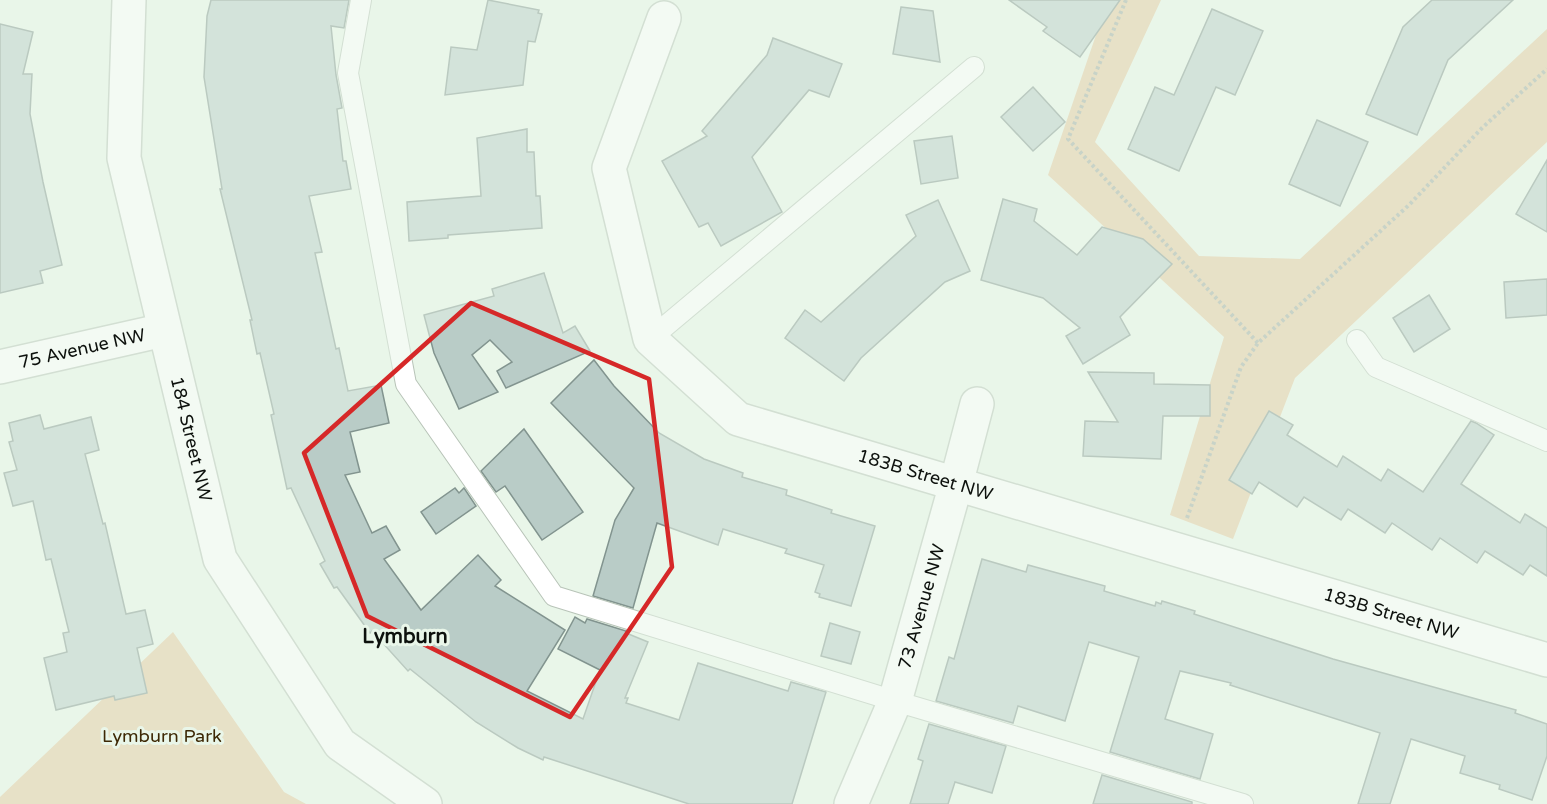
<svg xmlns="http://www.w3.org/2000/svg" width="1547" height="804" viewBox="0 0 1547 804" font-family="'Varela Round',sans-serif">
  <rect width="100%" height="100%" fill="#e9f6e9"/>
  <g fill="#e5c79e">
    <polygon points="1108,0 1161,0 1095,142 1199,256 1300,259 1547,29 1547,142 1295,378 1233,539 1170,515 1224,337 1048,175"/>
    <polygon points="173,632 284,792 306,804 0,804 0,797"/>
  </g>
  <g fill="#b9ccc7" stroke="#82948f" stroke-width="1.5">
    <polygon points="211,0 349,0 344,28 331,26 336,75 342,108 337,109 343,161 346,161 351,189 309,196 322,252 315,253 336,349 339,348 348,391 381,385 389,423 350,432 360,472 345,475 372,533 386,526 400,550 384,559 421,610 478,555 501,580 495,586 565,630 527,691 583,719 600,670 558,649 575,617 585,623 587,619 626,631 626,633 648,642 625,698 628,698 626,703 679,720 698,663 788,691 791,682 826,692 792,804 689,804 544,757 543,760 518,748 476,722 410,669 408,671 372,631 370,633 337,587 334,588 320,564 325,561 291,488 287,489 271,415 274,414 260,353 257,354 250,320 252,320 220,189 222,189 204,77 207,16"/>
    <polygon points="488,0 539,10 538,13 542,14 535,42 528,41 523,85 445,95 451,47 477,50"/>
    <polygon points="1009,0 1120,0 1080,57 1043,31 1047,27"/>
    <polygon points="1432,0 1513,0 1448,60 1417,135 1366,114 1403,27"/>
    <polygon points="901,7 933,11 940,62 893,54"/>
    <polygon points="1212,9 1263,31 1235,95 1216,87 1179,171 1128,149 1155,87 1174,95"/>
    <polygon points="0,24 33,32 23,74 32,74 30,114 43,182 62,265 40,271 43,283 0,293"/>
    <polygon points="773,38 842,64 829,97 809,90 752,157 782,212 721,246 708,223 699,227 662,161 707,136 702,131 767,55"/>
    <polygon points="1033,87 1065,122 1033,151 1001,117"/>
    <polygon points="1317,120 1368,142 1340,206 1289,184"/>
    <polygon points="527,129 527,152 534,152 536,196 540,196 542,228 448,235 448,238 409,241 407,202 481,196 477,138"/>
    <polygon points="952,136 958,178 921,184 914,141"/>
    <polygon points="1547,160 1547,232 1516,214"/>
    <polygon points="1003,199 1037,209 1034,221 1077,255 1102,227 1143,239 1172,264 1120,317 1130,335 1083,364 1066,336 1080,328 1043,298 981,280"/>
    <polygon points="938,200 970,271 945,282 861,358 844,381 785,338 805,310 821,322 916,236 906,215"/>
    <polygon points="544,273 563,333 575,326 590,351 506,388 497,371 512,362 490,340 472,355 498,392 459,409 434,353 424,315 494,296 492,289"/>
    <polygon points="1547,279 1547,315 1506,318 1504,282"/>
    <polygon points="1429,295 1450,329 1414,352 1393,318"/>
    <polygon points="594,360 614,386 659,433 704,459 743,473 742,477 787,490 786,495 832,510 831,513 875,526 851,606 819,597 820,594 815,592 824,565 785,553 787,549 723,529 718,545 657,523 633,608 593,596 615,520 634,488 551,403"/>
    <polygon points="1088,372 1154,373 1154,384 1210,385 1210,416 1163,416 1161,459 1083,456 1085,421 1118,422"/>
    <polygon points="1269,411 1293,425 1287,435 1337,467 1343,456 1381,481 1388,469 1423,492 1471,421 1476,423 1494,435 1461,484 1520,523 1525,514 1547,528 1547,576 1530,565 1523,575 1485,551 1477,563 1440,538 1432,550 1392,523 1385,533 1348,509 1341,520 1304,497 1297,507 1259,482 1252,494 1229,480"/>
    <polygon points="40,415 44,429 91,417 99,450 85,454 103,524 105,523 126,614 145,610 153,644 137,648 147,693 115,700 114,696 56,710 44,658 67,652 63,633 69,632 51,559 46,560 33,501 13,506 4,473 17,470 9,442 13,441 9,423"/>
    <polygon points="524,429 583,512 542,540 505,486 496,492 481,471"/>
    <polygon points="455,488 459,493 464,488 476,506 436,534 421,512"/>
    <polygon points="982,559 1026,572 1028,565 1105,586 1104,591 1155,606 1156,602 1161,604 1162,601 1195,611 1194,614 1333,659 1516,710 1515,713 1547,724 1547,756 1532,800 1499,789 1500,785 1460,773 1465,756 1411,739 1390,804 1358,804 1380,733 1230,685 1231,683 1180,671 1165,719 1213,734 1200,779 1110,752 1139,657 1089,642 1065,721 1018,706 1013,723 936,701 949,657 954,659"/>
    <polygon points="830,623 860,632 851,664 821,656"/>
    <polygon points="929,724 1006,746 992,793 955,782 948,804 910,804 923,761 918,759"/>
    <polygon points="1102,775 1192,802 1192,804 1093,804"/>
  </g>
  <g fill="none" stroke-linecap="round" stroke-linejoin="round">
    <g stroke="#b8c4b8" stroke-width="22">
      <g id="lane">
        <polyline points="361,0 348,73 406,384 554,596 895,701 1243,804"/>
        <polyline points="650,339 974,67"/>
        <polyline points="1357,340 1376,367 1547,441"/>
      </g>
    </g>
    <g stroke="#b8c4b8" stroke-width="36">
      <g id="street">
        <path id="s1" d="M664,18L609,168L650,339L738,419L1547,660"/>
        <path id="s2" d="M0,367L164,330"/>
        <path id="s3" d="M851,804L895,701L956,484L977,404"/>
      </g>
    </g>
    <g stroke="#b8c4b8" stroke-width="36">
      <g id="secondary">
        <path id="s4" d="M129,0L124,158L220,559L340,744L425,804"/>
      </g>
    </g>
    <g stroke="#9fa99f" stroke-width="4" stroke-dasharray="3 3" stroke-linecap="butt">
      <polyline points="1126,0 1068,139 1258,343"/>
      <polyline points="1187,518 1241,367 1258,343 1410,204 1482,128 1547,69"/>
    </g>
    <use href="#lane" stroke="#fff" stroke-width="20"/>
    <use href="#street" stroke="#fff" stroke-width="33"/>
    <use href="#secondary" stroke="#fff" stroke-width="33"/>
  </g>
  <path d="M0 0H1547V804H0ZM471,303L649,379L672,567L570,717L367,616L304,453Z" fill="#e9f6e9" fill-opacity=".55" fill-rule="evenodd"/>
  <path fill="none" stroke="#d62828" stroke-width="4.5" stroke-linejoin="round" d="M471,303L649,379L672,567L570,717L367,616L304,453Z"/>
  <g text-anchor="middle" dominant-baseline="central" stroke-width="6" stroke-linejoin="round" paint-order="stroke">
    <g font-size="18" fill="#0d110d" stroke="#e9f6e9">
      <text stroke="none"><textPath href="#s2" startOffset="84">75 Avenue NW</textPath></text>
      <text stroke="none"><textPath href="#s4" startOffset="447">184 Street NW</textPath></text>
      <text stroke="none"><textPath href="#s1" startOffset="650">183B Street NW</textPath></text>
      <text stroke="none"><textPath href="#s3" startOffset="210">73 Avenue NW</textPath></text>
      <text stroke="none"><textPath href="#s1" startOffset="1136">183B Street NW</textPath></text>
    </g>
    <g font-size="18" fill="#3d2805" stroke="#e9f6e9">
      <text x="162" y="736">Lymburn Park</text>
    </g>
    <g font-size="20" font-weight="bold" fill="#0d110d" stroke="#e9f6e9">
      <text x="405" y="637">Lymburn</text>
    </g>
  </g>
</svg>
